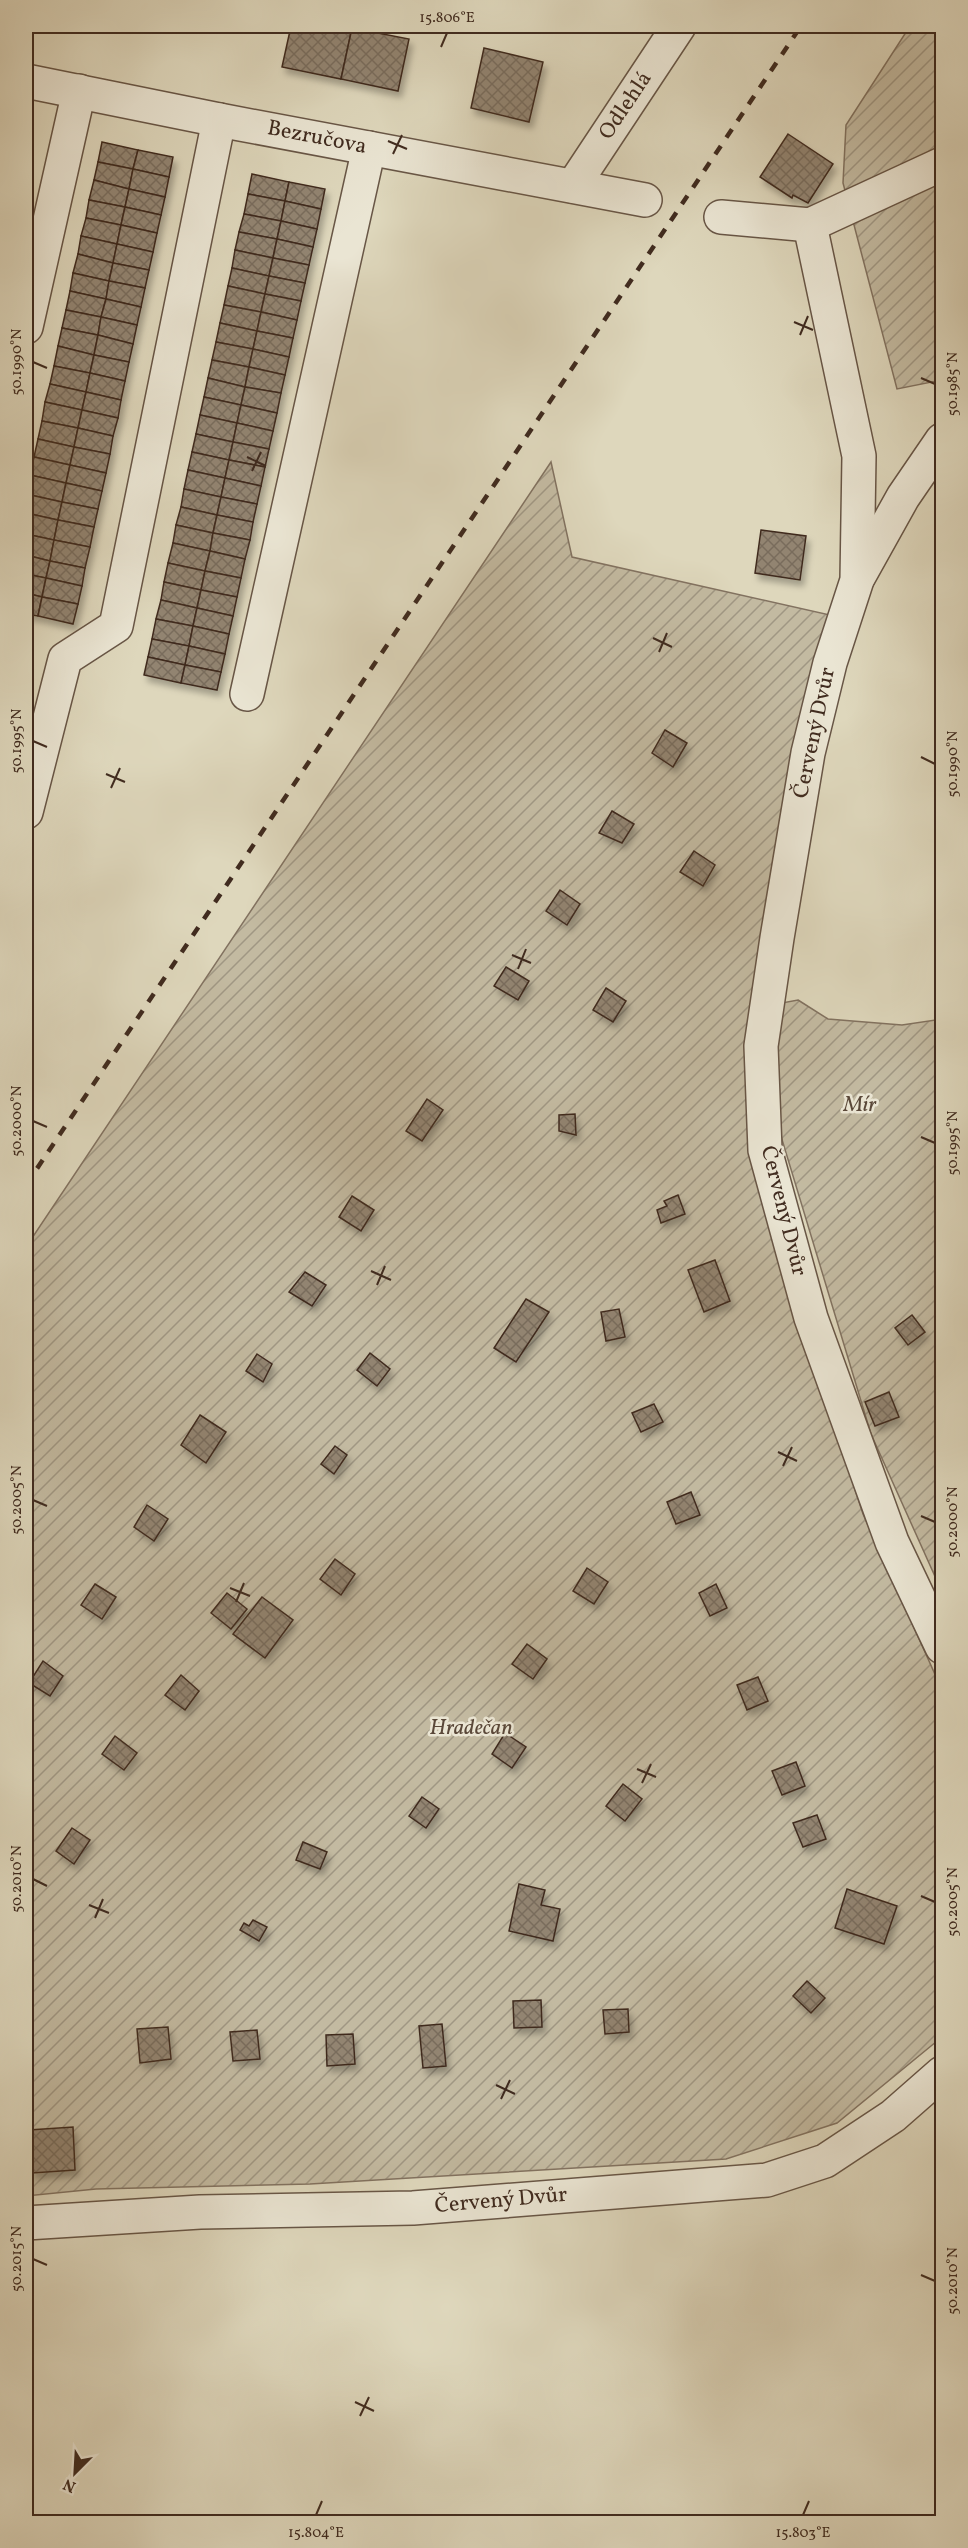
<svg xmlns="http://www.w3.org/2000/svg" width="968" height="2548" viewBox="0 0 968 2548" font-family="Vollkorn,serif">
  <defs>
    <pattern id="garden-furrows" width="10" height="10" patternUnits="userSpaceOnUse" patternTransform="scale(1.5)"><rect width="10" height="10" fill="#c3baa1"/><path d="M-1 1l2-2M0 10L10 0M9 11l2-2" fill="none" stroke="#a09783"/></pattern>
    <pattern id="building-cross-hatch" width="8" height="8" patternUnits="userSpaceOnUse" patternTransform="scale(1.5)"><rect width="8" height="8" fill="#928471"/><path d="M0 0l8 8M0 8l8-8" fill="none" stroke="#796c5c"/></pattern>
    <filter id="shadow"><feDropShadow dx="3.5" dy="6" stdDeviation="3" flood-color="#0004"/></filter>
  </defs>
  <rect width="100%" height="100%" fill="#ded7bc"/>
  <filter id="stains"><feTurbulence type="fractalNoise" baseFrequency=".00333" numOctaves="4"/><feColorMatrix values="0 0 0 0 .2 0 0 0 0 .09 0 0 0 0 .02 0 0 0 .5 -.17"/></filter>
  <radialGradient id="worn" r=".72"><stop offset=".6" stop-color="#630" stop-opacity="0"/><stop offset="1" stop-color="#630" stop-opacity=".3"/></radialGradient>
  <g fill="url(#garden-furrows)" stroke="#827260" stroke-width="1.5">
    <polygon points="910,26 942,26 942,380 897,389 843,183 846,125"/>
    <polygon points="551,462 572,557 830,615 753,1031 799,1319 863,1514 942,1690 942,2037 837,2123 726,2159 310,2184 96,2189 26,2196 26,1247"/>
    <polygon points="798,1000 828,1019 902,1025 942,1019 942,1592 871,1434 777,1123 776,1004"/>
  </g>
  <g fill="url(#building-cross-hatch)" stroke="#402b1f" stroke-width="1.5" filter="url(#shadow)">
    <polygon points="291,26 352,28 341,79 282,67"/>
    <polygon points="352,28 409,39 398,91 341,79"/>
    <polygon points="484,48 543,62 529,122 471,108"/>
    <polygon points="788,134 833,164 808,203 793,195 792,198 760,177"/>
    <polygon points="102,142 138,150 133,169 98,162"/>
    <polygon points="138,150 173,157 169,177 133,169"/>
    <polygon points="98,162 133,169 129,189 94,180"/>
    <polygon points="133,169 169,177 165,197 129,189"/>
    <polygon points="252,174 289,182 285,201 248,194"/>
    <polygon points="94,180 129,189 125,207 89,200"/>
    <polygon points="289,182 325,189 321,209 285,201"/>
    <polygon points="129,189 165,197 161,215 125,207"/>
    <polygon points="248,194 285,201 281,221 244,214"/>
    <polygon points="89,200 125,207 121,225 86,218"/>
    <polygon points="285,201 321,209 317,229 281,221"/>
    <polygon points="125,207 161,215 157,233 121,225"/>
    <polygon points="244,214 281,221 277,239 239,232"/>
    <polygon points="86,218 121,225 117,244 81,236"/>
    <polygon points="281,221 317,229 313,247 277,239"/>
    <polygon points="121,225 157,233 153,252 117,244"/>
    <polygon points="239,232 277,239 273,258 235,250"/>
    <polygon points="81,236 117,244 113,263 78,254"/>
    <polygon points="277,239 313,247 309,265 273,258"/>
    <polygon points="117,244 153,252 149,270 113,263"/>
    <polygon points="235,250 273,258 269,276 232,268"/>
    <polygon points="78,254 113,263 109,281 73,273"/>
    <polygon points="273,258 309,265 305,283 269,276"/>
    <polygon points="113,263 149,270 145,288 109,281"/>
    <polygon points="232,268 269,276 265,294 228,286"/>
    <polygon points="73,273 109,281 106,299 70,291"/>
    <polygon points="269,276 305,283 301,301 265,294"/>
    <polygon points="109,281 145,288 141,307 106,299"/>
    <polygon points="228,286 265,294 261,312 224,305"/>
    <polygon points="70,291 106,299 101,317 66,310"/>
    <polygon points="265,294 301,301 297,320 261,312"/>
    <polygon points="106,299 141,307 137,325 101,317"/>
    <polygon points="224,305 261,312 257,331 220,323"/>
    <polygon points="66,310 101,317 98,335 62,328"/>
    <polygon points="261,312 297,320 293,338 257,331"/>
    <polygon points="101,317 137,325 133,344 98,335"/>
    <polygon points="220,323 257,331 253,349 216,342"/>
    <polygon points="62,328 98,335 94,355 58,346"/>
    <polygon points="257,331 293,338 289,357 253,349"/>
    <polygon points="98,335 133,344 129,362 94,355"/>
    <polygon points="216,342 253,349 249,367 212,360"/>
    <polygon points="58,346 94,355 90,373 54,366"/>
    <polygon points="253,349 289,357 285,375 249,367"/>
    <polygon points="94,355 129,362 125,381 90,373"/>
    <polygon points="212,360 249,367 245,387 208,378"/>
    <polygon points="54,366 90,373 86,392 50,384"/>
    <polygon points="249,367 285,375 281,393 245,387"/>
    <polygon points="90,373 125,381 121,400 86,392"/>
    <polygon points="208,378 245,387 241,405 204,397"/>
    <polygon points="50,384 86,392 82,410 45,402"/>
    <polygon points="245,387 281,393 277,413 241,405"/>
    <polygon points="86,392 121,400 118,418 82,410"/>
    <polygon points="204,397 241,405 237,423 200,415"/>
    <polygon points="45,402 82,410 78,428 42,421"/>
    <polygon points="241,405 277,413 273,431 237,423"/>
    <polygon points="82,410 118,418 113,436 78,428"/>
    <polygon points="200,415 237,423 233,442 196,434"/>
    <polygon points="42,421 78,428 74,447 38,439"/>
    <polygon points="237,423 273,431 269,449 233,442"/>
    <polygon points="78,428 113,436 110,454 74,447"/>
    <polygon points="196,434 233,442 229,460 192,452"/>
    <polygon points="38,439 74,447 70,465 34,457"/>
    <polygon points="233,442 269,449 265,467 229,460"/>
    <polygon points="74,447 110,454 106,473 70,465"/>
    <polygon points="192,452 229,460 225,478 188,470"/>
    <polygon points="34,457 70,465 66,483 30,475"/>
    <polygon points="229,460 265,467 261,486 225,478"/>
    <polygon points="70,465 106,473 102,491 66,483"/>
    <polygon points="188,470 225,478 221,497 184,489"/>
    <polygon points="30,475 66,483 62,502 26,494"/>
    <polygon points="225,478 261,486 257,504 221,497"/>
    <polygon points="66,483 102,491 98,509 62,502"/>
    <polygon points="184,489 221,497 217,515 181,507"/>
    <polygon points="26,494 62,502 58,520 26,513"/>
    <polygon points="221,497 257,504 253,522 217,515"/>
    <polygon points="62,502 98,509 94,527 58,520"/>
    <polygon points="181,507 217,515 213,533 176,525"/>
    <polygon points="26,513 58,520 54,540 26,534"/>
    <polygon points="217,515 253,522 250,540 213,533"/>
    <polygon points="58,520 94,527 90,547 54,540"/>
    <polygon points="176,525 213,533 210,551 173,543"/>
    <polygon points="761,530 806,536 800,580 755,573"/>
    <polygon points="213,533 250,540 245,559 210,551"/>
    <polygon points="26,534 54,540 50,561 26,555"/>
    <polygon points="54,540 90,547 85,568 50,561"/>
    <polygon points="173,543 210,551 205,571 168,563"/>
    <polygon points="210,551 245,559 241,578 205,571"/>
    <polygon points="26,555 50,561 46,578 26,574"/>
    <polygon points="50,561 85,568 82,586 46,578"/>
    <polygon points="168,563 205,571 201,590 164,582"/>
    <polygon points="205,571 241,578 237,597 201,590"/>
    <polygon points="26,574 46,578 42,597 26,593"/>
    <polygon points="46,578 82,586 78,604 42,597"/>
    <polygon points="164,582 201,590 197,608 161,600"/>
    <polygon points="201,590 237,597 233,616 197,608"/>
    <polygon points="26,593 42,597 38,616 26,614"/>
    <polygon points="42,597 78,604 73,624 38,616"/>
    <polygon points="161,600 197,608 193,626 156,619"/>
    <polygon points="197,608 233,616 229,634 193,626"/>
    <polygon points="156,619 193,626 189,646 152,639"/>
    <polygon points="193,626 229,634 225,654 189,646"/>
    <polygon points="152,639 189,646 185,665 148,657"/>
    <polygon points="189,646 225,654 221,672 185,665"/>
    <polygon points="148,657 185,665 181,683 144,675"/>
    <polygon points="185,665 221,672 217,690 181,683"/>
    <polygon points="665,730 687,743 673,767 652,753"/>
    <polygon points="612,811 634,824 622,843 599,833"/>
    <polygon points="694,851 715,865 703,886 680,872"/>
    <polygon points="560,890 580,904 567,925 546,911"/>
    <polygon points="506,967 529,981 518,1000 494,986"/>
    <polygon points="606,988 626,1001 613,1022 593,1010"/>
    <polygon points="427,1099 443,1110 422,1141 406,1131"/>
    <polygon points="575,1114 576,1135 559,1131 559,1115"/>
    <polygon points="678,1195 685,1214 661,1223 657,1210 667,1206 664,1201"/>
    <polygon points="352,1196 374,1210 361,1231 339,1217"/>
    <polygon points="715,1260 730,1301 704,1312 688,1270"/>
    <polygon points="305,1272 326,1285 312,1306 289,1292"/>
    <polygon points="526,1299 549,1312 516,1362 494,1348"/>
    <polygon points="619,1309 625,1337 606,1341 601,1312"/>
    <polygon points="912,1315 925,1332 908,1345 895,1328"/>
    <polygon points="370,1353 390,1369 377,1386 357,1370"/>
    <polygon points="257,1354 272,1364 263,1382 246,1371"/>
    <polygon points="889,1392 899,1417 875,1426 865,1402"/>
    <polygon points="654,1404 663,1422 641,1432 632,1413"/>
    <polygon points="200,1415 226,1432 206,1463 181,1445"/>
    <polygon points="335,1446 347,1455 334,1474 321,1464"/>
    <polygon points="691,1492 700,1515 676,1524 667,1502"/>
    <polygon points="147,1505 168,1519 154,1541 134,1527"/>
    <polygon points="335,1559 355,1574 341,1595 320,1579"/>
    <polygon points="587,1568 608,1582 594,1604 573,1591"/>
    <polygon points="95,1584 116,1597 102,1619 81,1605"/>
    <polygon points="716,1584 727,1608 710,1616 699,1593"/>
    <polygon points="227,1593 247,1609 231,1629 211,1613"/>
    <polygon points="262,1597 293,1620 265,1658 233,1634"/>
    <polygon points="527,1644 547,1659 533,1679 512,1664"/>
    <polygon points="43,1661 63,1676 50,1696 29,1683"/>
    <polygon points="181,1675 199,1691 185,1710 165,1695"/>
    <polygon points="758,1677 768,1701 747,1710 737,1685"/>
    <polygon points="505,1733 526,1747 512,1768 492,1754"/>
    <polygon points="115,1736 137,1753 124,1770 102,1754"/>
    <polygon points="796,1762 805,1786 782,1795 772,1771"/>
    <polygon points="623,1784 642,1799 625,1821 606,1806"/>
    <polygon points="422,1797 439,1809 426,1828 409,1816"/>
    <polygon points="817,1815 826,1839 803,1847 793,1823"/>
    <polygon points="72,1828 90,1840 74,1864 56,1851"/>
    <polygon points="303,1842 327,1852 320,1869 296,1860"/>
    <polygon points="519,1884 545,1890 541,1905 560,1909 553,1941 509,1931"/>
    <polygon points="847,1889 897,1906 884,1944 835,1928"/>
    <polygon points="253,1920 267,1927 259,1941 240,1930 244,1923 249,1926"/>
    <polygon points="807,1981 825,1998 811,2013 793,1996"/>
    <polygon points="541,2000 542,2027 514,2028 513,2001"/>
    <polygon points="628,2009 629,2032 605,2034 603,2010"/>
    <polygon points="442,2024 446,2066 423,2068 419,2026"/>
    <polygon points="168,2027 171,2059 140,2063 137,2029"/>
    <polygon points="257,2030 260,2059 233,2061 230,2032"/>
    <polygon points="353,2034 355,2064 327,2066 326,2035"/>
    <polygon points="73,2127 75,2170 32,2173 29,2130"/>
  </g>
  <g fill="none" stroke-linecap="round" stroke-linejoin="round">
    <g stroke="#685646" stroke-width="36">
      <g id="minor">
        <polyline points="26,81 219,120 645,200"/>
        <polyline points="942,164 810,225 859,456 857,580 830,663 808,753 777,938 761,1046 765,1150 811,1318 892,1542 942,1647"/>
        <polyline points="573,186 679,26"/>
        <polyline points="721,217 810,225"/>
        <polyline points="26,327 79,91"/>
        <polyline points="859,576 903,497 942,440"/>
        <polyline points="247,694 369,148"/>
        <polyline points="26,812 65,659 116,626 219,120"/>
        <polyline points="26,2223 200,2212 413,2208 767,2180 825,2161 893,2116 942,2073"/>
      </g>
    </g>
    <use href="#minor" stroke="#eae5d3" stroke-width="33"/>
    <polyline stroke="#402b1f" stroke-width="4.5" stroke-dasharray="10 10" stroke-linecap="butt" points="26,1185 801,26"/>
  </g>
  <path fill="none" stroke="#402b1f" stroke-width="2" d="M441,47L447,33M388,141L407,149M393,154L402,135M794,322L813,330M800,335L808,316M33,362L47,368M921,378L935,384M247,457L266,466M252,471L261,452M653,638L672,647M659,652L667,633M33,741L47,747M921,757L935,764M106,774L125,782M111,788L120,768M512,955L531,963M518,969L526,949M33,1121L47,1127M921,1137L935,1143M371,1271L391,1280M377,1285L385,1266M778,1452L797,1461M783,1466L792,1447M33,1500L47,1506M921,1516L935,1522M230,1588L250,1596M236,1602L244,1583M637,1769L656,1777M642,1783L651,1764M33,1879L47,1886M921,1896L935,1902M89,1905L109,1913M95,1918L103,1899M496,2085L515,2094M501,2099L510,2080M33,2259L47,2265M921,2275L935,2281M355,2402L374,2411M360,2416L369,2397M316,2515L322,2501M803,2515L809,2501"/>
  <g text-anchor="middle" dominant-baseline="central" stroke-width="5" stroke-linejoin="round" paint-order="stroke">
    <g font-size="22" fill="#402b1f" stroke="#eae5d3">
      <text transform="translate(626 106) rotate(-56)">Odlehlá</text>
      <text transform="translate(317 138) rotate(11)">Bezručova</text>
      <text transform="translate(815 733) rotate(-78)">Červený Dvůr</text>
      <text transform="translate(783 1211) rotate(76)">Červený Dvůr</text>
      <text transform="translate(501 2201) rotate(-5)">Červený Dvůr</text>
    </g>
    <g font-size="22" font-style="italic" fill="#5a4839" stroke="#eae5d3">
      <text x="860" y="1105">Mír</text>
      <text x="471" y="1728">Hradečan</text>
    </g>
  </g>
  <rect width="968" height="2548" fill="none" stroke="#ded7bc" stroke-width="66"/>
  <g transform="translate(75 2473) rotate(204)" stroke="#eae5d3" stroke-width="4.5" paint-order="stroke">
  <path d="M0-4.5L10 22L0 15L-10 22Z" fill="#402b1f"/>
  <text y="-9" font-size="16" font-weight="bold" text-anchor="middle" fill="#402b1f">N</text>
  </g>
  <rect x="33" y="33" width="902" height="2482" fill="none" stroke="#402b1f" stroke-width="2"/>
  <g font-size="15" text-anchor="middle" fill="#402b1f">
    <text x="447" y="22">15.806°E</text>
    <text transform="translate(16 362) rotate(-90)" y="5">50.1990°N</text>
    <text transform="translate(952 384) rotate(-90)" y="5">50.1985°N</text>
    <text transform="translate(16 741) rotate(-90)" y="5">50.1995°N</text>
    <text transform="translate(952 764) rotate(-90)" y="5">50.1990°N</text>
    <text transform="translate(16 1121) rotate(-90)" y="5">50.2000°N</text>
    <text transform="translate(952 1143) rotate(-90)" y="5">50.1995°N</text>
    <text transform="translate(16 1500) rotate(-90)" y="5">50.2005°N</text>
    <text transform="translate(952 1522) rotate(-90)" y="5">50.2000°N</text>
    <text transform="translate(16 1879) rotate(-90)" y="5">50.2010°N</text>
    <text transform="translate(952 1902) rotate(-90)" y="5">50.2005°N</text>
    <text transform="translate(16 2259) rotate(-90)" y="5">50.2015°N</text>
    <text transform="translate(952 2281) rotate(-90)" y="5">50.2010°N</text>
    <text x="316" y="2537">15.804°E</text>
    <text x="803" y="2537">15.803°E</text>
  </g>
  <rect width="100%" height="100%" filter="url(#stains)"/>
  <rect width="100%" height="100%" fill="url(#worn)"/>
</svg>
